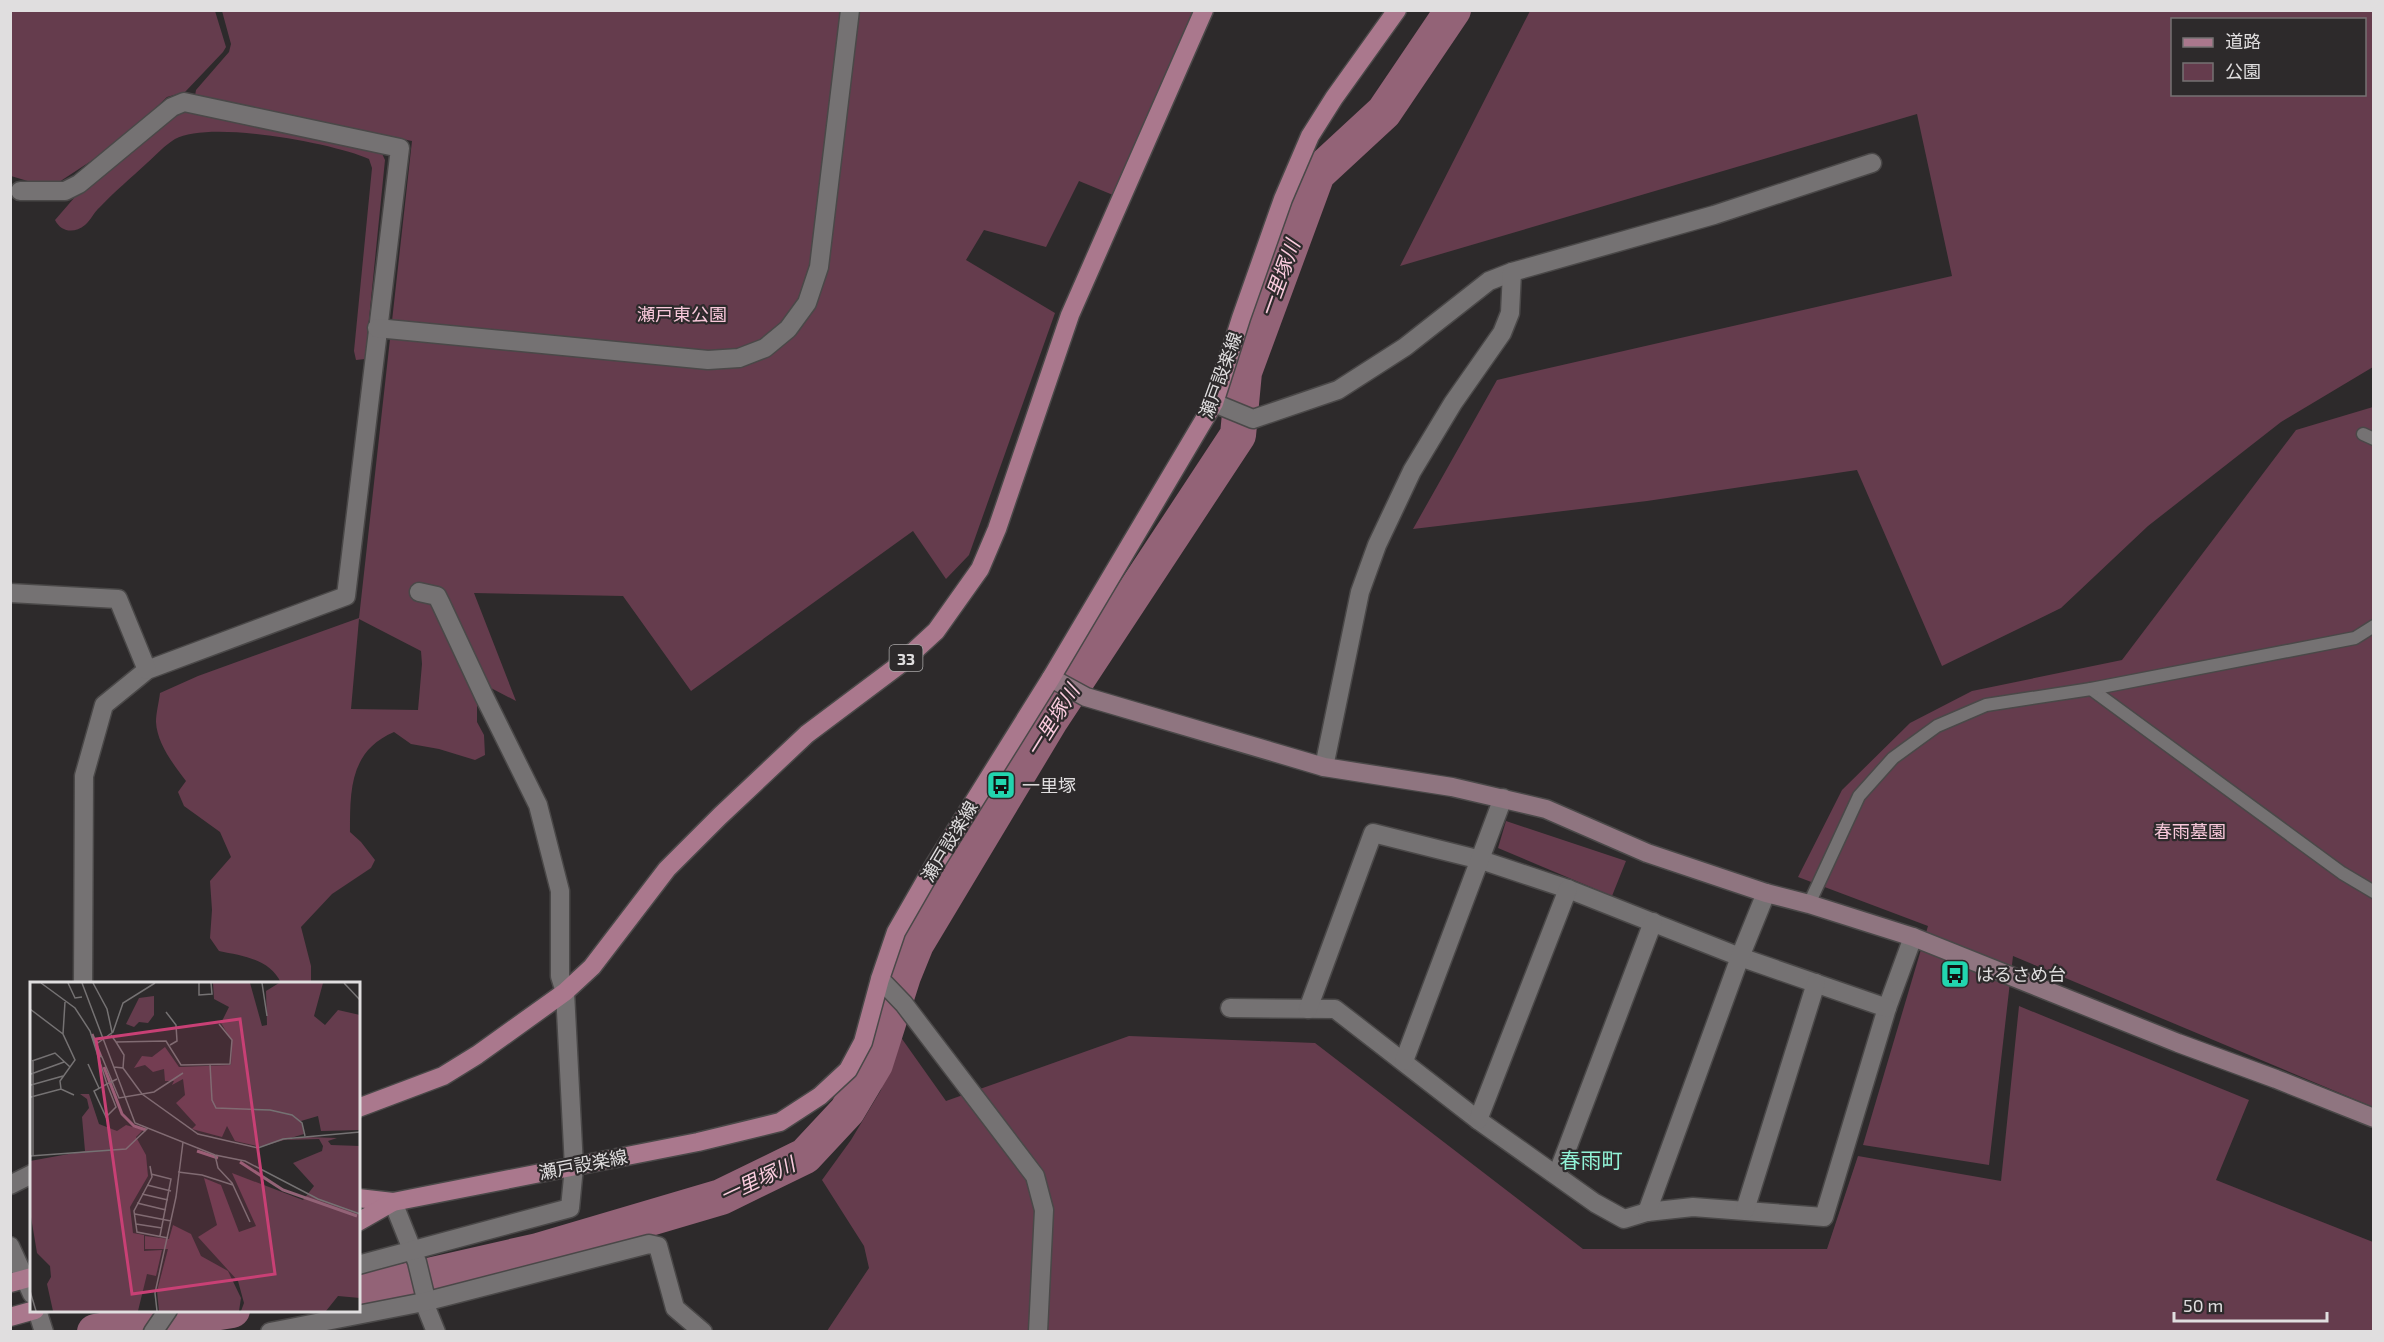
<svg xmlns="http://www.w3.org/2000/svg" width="2384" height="1342" viewBox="0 0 2384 1342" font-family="'Exo 2','Noto Sans JP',sans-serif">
  <rect width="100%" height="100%" fill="#2d2a2b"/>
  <g fill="#653c4d" fill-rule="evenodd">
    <polygon points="10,11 215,11 226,47 223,52 185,92 167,97 120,142 59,182 31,182 11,176"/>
    <path d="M222,11H1195L1113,195L1079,181L1046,247L984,230L966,260L1055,313L969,555L946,579L913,531L691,691L623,596L474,593L516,701L468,676L477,694V722L484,735L485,755L475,760L439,749L411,744L394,732C350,751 350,789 350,832L361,842L375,860L371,868L332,894L301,927L311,966V983H281C270,959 243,956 219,951L210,938L212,910L210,881L231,857L220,832L184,806L178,792L186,781C173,764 157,743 156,722C156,713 159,702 160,693L198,676L359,618L412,141L195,96L196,90L229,52L231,44ZM359,619L421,651L422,664L418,710L351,709Z"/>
    <path d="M1530,11H2373V367L2281,422L2148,526L2061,608L1942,666L1857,470L1647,501L1413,529L1497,380L1952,276L1917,114L1400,266ZM2172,20H2364V94H2172Z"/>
    <path d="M187,110L379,147L385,160L365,359L356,360L354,351L372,168L369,159C333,143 210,120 175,139C165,145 156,155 147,163C131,178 115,191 100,207C94,212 91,220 85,225C74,234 61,232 55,220L81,190L172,115Z"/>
    <polygon points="2373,407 2373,1107 2013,956 1989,1165 1863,1145 1928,926 1798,877 1842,790 1910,723 1972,691 2122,660 2296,430"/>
    <polygon points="1506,821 1626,861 1612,896 1498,848"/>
    <polygon points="2019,1006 2249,1100 2216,1180 2373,1242 2373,1331 827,1331 869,1268 864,1246 822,1180 851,1140 881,1090 895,1029 946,1101 1129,1036 1315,1043 1583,1249 1827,1249 1858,1156 2001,1181"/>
  </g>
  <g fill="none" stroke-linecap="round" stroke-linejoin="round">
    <g stroke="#936377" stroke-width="36">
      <polyline points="358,1290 393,1284 538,1251 721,1197 805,1156 847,1111 875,1064 903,976 916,944 1051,719 1238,435 1244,372 1317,174 1384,112 1453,10"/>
      <polyline points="95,1332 232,1310"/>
    </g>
    <g stroke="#4a4848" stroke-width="15">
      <g id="lane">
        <polyline points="2363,434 2374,439"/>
        <polyline points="2091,689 2342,873 2374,892"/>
        <polyline points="1809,904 1859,796 1893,758 1937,726 1986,705 2091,689 2355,638 2374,626"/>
      </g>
    </g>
    <g stroke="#4a4848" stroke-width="21">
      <g id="street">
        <polyline points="20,191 65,191 79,184 172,107 184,102 400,148 346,596 147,670 104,705 84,776 83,984"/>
        <polyline points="377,328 708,360 739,358 765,348 788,329 807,303 819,267 850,10"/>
        <polyline points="1214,403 1253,419 1338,390 1405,347 1489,281 1512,272 1714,215 1872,163"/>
        <polyline points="10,593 118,599 147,670"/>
        <polyline points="1324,767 1360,592 1377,545 1412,471 1453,403 1502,333 1510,313 1512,272"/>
        <polyline points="880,979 904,1004 1035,1176 1044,1210 1038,1332"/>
        <polyline points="1230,1008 1335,1009 1478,1120 1595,1203 1624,1219 1647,1212 1693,1207 1824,1217 1887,1008 1913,937"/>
        <polyline points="1308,1009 1373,833 1481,860 1568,889 1740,957 1887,1008"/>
        <polyline points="1404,1061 1503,798"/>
        <polyline points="1478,1120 1568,889"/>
        <polyline points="1557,1175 1653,922"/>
        <polyline points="10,1185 32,1174"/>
        <polyline points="393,1202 417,1262 425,1295 424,1302 436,1332"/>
        <polyline points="1745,1210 1816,983"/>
        <polyline points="1647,1212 1740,957 1766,893"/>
        <polyline points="10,1246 32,1294"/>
        <polyline points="358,1265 570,1208 574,1167 565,992 560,976 560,891 538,805 484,696 441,604 437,596 419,592"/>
        <polyline points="37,1310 44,1332"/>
        <polyline points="153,1332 168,1310"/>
        <polyline points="270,1332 424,1302 649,1244 658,1246 675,1308 703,1332"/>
      </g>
    </g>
    <g stroke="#4a4848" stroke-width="21">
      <polyline id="secondary" points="1051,678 1086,697 1324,767 1452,787 1546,809 1647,853 1766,893 1809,904 1913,937 2178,1043 2276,1079 2374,1118"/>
    </g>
    <g stroke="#4a4848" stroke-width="21">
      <g id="primary">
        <polyline points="358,1108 443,1076 477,1055 565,992 592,967 667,869 720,816 807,734 899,665 936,631 980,569 997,529 1070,315 1204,10"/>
        <polyline points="358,1198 393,1202"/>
        <polyline points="358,1222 393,1202 698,1142 780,1122 820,1096 848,1070 863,1042 880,979 896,932 935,864 1051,678 1214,403 1241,318 1283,199 1310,136 1334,98 1397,10"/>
        <polyline points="10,1283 32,1277"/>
        <polyline points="10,1317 35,1310"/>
      </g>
    </g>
    <use href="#lane" stroke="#757273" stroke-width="12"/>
    <use href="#street" stroke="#757273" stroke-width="18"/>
    <use href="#secondary" stroke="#8f7580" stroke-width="18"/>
    <use href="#primary" stroke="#aa788d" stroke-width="18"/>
  </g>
  <defs>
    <g id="bus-square" transform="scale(1.5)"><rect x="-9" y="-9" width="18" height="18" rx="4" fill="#22d5af" stroke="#2d2a2b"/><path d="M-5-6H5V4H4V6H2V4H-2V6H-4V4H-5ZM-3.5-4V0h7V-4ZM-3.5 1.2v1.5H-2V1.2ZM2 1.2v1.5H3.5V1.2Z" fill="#111"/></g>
  </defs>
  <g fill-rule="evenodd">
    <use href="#bus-square" x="1001" y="785"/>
    <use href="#bus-square" x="1955" y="974"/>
  </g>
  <g text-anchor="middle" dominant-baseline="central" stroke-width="4.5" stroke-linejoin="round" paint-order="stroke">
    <rect fill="#2d2a2b" stroke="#aaa8a9" stroke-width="1.5" x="889.5" y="645" width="33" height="26" rx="4.5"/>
    <g font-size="16" font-weight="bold" fill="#e0dedf">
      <text x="906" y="658">33</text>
    </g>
    <g font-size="18" fill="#f8c8da" stroke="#2d2a2b">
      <text x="682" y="314">瀬戸東公園</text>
      <text x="2190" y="831">春雨墓園</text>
    </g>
    <g font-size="18" fill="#e0dedf" stroke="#2d2a2b">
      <text transform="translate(1220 375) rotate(-70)">瀬戸設楽線</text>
      <text transform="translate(949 841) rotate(-59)">瀬戸設楽線</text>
      <text transform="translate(583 1164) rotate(-11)">瀬戸設楽線</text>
    </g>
    <g font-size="18" fill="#e0dedf" stroke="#2d2a2b" text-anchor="start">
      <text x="1022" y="785">一里塚</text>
      <text x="1976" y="974">はるさめ台</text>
    </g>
    <g font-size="20" font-style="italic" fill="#fccddf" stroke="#2d2a2b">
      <text transform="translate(1279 278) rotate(-70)">一里塚川</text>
      <text transform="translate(1052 720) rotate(-58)">一里塚川</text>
      <text transform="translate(757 1179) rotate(-25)">一里塚川</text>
    </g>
    <g font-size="21" fill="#91f2d6" stroke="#2d2a2b">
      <text x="1591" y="1159">春雨町</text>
    </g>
  </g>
  <g transform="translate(30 982)">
    <rect width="330" height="330" fill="#2d2a2b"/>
    <path d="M183,1H220L232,44L237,43L236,9L249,1H293L284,34L295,43L308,28L330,33V148L291,149L288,134L271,139L274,152L231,165L205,159L197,144L192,155L162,147L166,143L146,121L155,113L153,97L142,103L144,99H135L134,87L123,90L115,83L104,86L112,74L122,75L135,65L149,85L201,83L202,59L191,41L199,25L184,17ZM124,14V33L118,41L109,40L104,45L96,42L109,16ZM50,112H59L69,142L87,149L96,143L113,148L106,155L116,173L118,194L100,225L103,251L114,253V269L132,268L126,294L117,292L108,329H23L17,302L21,295L20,284L7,271L0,229V179L55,169L52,135L59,126L57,117ZM276,155L307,156L298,159L301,163L330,164V316L308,314L296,329H211L214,321L208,299L168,255L187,243L174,196L191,203L209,250L226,244L202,191L273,218L284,204L263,181L292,169L293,164L289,157L254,158ZM143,243L161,252L171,274L198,289L211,316L209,329H129L127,309L138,267H115V254L139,257Z" fill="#653c4d"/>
    <path fill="none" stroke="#936377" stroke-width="3" d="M62,52L71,75M74,85L92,132L104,144L116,148M167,169L188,176M210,180L253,208L327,234"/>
    <path fill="none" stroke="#757273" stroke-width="1.5" d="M11,1L45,26L60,49L77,102L86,125L76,135L64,109L77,102L87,97M38,1L45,16L52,15M52,1L105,141L185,173L215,179L288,217L330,232M63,1L77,27L82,50M169,1V13L182,12L181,1M232,1L237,34M314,1L330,18M0,27L33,52M136,30L146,43L147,59L140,63M81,53L86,60L136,59L151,83L200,82L202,58L189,42M86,60L94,73L93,86M65,63L83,50L93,21L125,1M67,72L72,75L89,116L124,110L153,91M2,79L25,71L40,85M58,82L69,106M180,82L182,118L186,126L240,128L262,133L272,141L275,154M84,85L93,86L112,112L168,152L228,166L253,157L330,150M1,92L34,80M1,103L33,94M31,107L30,99L45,78L33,52L35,20M1,115L31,107L44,113M185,173L188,186L202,201L220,240M0,174L96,167L118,146M3,174V79M120,184L122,195L104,229L107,250L138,256M148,190L172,193L203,203M121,192L141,197L130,254M117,203L141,209M112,212L138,218M107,221L136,228M105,232L141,239M106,242L132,246M0,309L6,329M127,329L125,311L146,215L153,160"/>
    <path fill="#c84075" fill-opacity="0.15" stroke="#c84075" stroke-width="3" d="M210,37L245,292L102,312L66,57Z"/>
    <rect width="330" height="330" fill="none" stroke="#e0dedf" stroke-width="3"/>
  </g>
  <rect width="2384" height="1342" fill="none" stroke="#e0dedf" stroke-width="24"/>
  <rect x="2171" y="18" width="195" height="78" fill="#2d2a2b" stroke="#757273" stroke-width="1.5"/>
  <rect x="2183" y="38" width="30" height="9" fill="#aa788d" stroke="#757273" stroke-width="1.5"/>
  <text x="2225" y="48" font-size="18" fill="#e0dedf">道路</text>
  <rect x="2183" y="63" width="30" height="18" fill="#653c4d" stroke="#757273" stroke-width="1.5"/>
  <text x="2225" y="78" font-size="18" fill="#e0dedf">公園</text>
  <path d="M2174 1312v9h153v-9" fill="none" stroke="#e0dedf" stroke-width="3"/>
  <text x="2183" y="1312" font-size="18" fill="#e0dedf" stroke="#2d2a2b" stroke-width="4.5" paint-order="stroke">50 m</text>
</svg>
